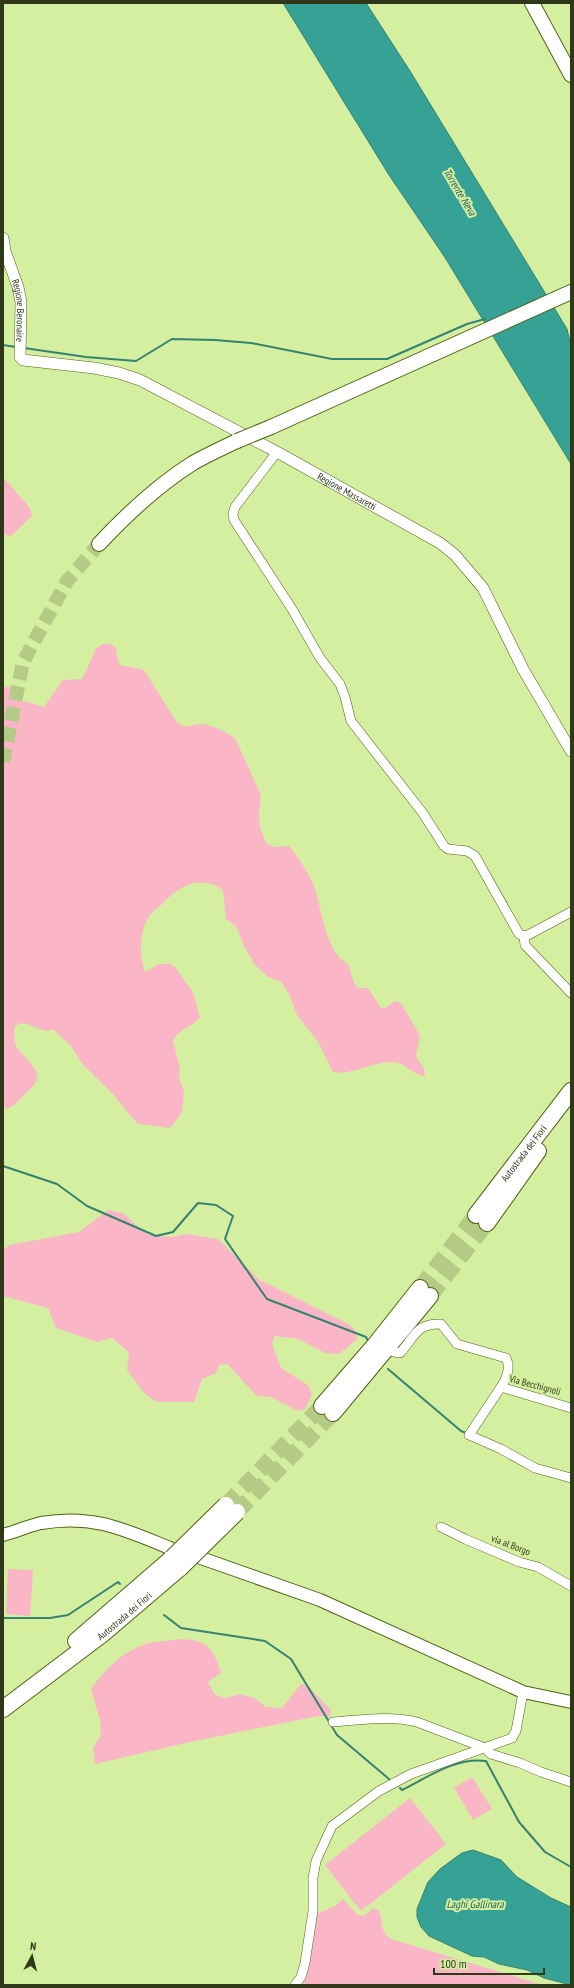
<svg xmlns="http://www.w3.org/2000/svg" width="574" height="1988" viewBox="0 0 574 1988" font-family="'PT Sans Narrow',sans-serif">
  <rect width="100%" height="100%" fill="#d5efa1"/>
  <g fill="#fab6c6">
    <polygon points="3,477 30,508 32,516 10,537 4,533 3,535"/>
    <path d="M102,644H110L116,648L118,662L120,665L144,670L176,721C185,730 190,725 202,724C210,724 231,734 236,740L260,793C262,801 259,807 259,815C259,825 262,834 266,843L273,847L289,846C299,858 308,872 314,886C321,906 326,954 348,964L355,985L358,988H368L381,1008H385L395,1001L401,1003L420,1036L416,1056L424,1069L425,1076C410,1074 406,1062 391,1062C372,1062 350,1076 333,1072L318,1042L297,1015L290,996L283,984L280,981L268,977L255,965L244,946L236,926L226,919L223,890C199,874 179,886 161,905C157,909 151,913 148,918C139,934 139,956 145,972L159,964H170L175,967L193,992L200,1017C190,1029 181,1027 173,1041L180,1068L179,1078L184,1092L182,1112L173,1125L169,1128L140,1124L135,1121L112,1093L83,1065L70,1045L53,1029C40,1037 25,1014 14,1028C14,1034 14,1040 16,1046C21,1055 40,1068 37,1080C35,1085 29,1090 25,1094C19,1100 14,1107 6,1109L3,1103V688L15,685L17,688L16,695L17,699L44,707L63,680L82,679L96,649Z"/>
    <polygon points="108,1210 123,1213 148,1235 171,1237 186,1234 218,1239 260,1280 350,1325 356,1331 357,1339 339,1354 325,1353 298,1339 275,1336 272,1344 281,1368 309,1386 312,1395 305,1409 298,1411 271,1397 257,1396 227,1364 219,1365 216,1373 202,1379 194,1402 157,1402 145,1394 127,1370 129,1352 112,1338 97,1342 56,1328 48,1308 3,1296 3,1251 9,1245 79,1232"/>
    <polygon points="8,1569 33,1570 30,1616 6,1614"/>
    <path d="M180,1639C207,1640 213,1647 221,1673L208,1682L215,1695L226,1698L240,1694L254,1698L266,1707L282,1708L301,1684L308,1686L331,1710L330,1716H318L190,1742L95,1764L93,1748L101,1735L100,1720L91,1689C106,1668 124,1650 149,1643C158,1641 170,1641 180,1639Z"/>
    <polygon points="472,1777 492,1809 473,1820 454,1788"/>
    <polygon points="410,1798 446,1844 361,1911 325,1865"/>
    <path d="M343,1899L358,1915L364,1916L373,1908L379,1910C384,1923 378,1928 391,1939L543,1985H305L304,1978L315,1915L335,1906Z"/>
  </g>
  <g fill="#36a295" stroke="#348270">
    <polygon points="283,3 366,3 410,71 567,329 571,346 571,464 444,256 389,175"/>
    <polygon points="473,1850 501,1860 517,1877 551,1898 571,1907 571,1985 544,1978 527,1970 499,1964 484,1957 472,1956 429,1936 421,1927 417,1917 417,1909 428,1882 440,1869 462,1853"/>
  </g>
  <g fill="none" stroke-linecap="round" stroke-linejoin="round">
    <g stroke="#348270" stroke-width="2">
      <polyline points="3,345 16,347"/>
      <polyline points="24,348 86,357 136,361 172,339 215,340 251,343 332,359 387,359 467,324 485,319"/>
      <polyline points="3,1166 57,1184 87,1206 156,1236 173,1232 198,1203 216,1205 233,1216 225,1239 267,1299 366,1337 368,1341"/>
      <polyline points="388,1369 461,1431 466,1433"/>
      <polyline points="164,1615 181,1628 265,1641 291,1659 337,1735 389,1779"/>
      <polyline points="3,1618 50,1618 68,1615 118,1582 120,1584"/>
      <path d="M400,1788L402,1790C428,1777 456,1757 486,1761L519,1822L545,1852L571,1867"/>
    </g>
    <polyline stroke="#b4cb86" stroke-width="14" stroke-dasharray="14 7" stroke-linecap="butt" points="3,762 23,662 67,581 99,544"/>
    <g stroke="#b4cb86" stroke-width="16" stroke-dasharray="16 8" stroke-linecap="butt">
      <polyline points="420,1288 476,1215"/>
      <polyline points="430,1296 487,1223"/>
      <polyline points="226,1505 322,1406"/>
      <polyline points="237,1512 333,1413"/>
    </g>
    <g stroke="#4f6314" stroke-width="10">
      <g id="minor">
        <polyline points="277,452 235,507 233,514 234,520 292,609 320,658 340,684 345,697 351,721 422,812 444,846 448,849 467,851 475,856 519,934 524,936 530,934 571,912"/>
        <polyline points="524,936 525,945 571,993"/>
        <path d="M394,1352L400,1353C415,1337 416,1323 441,1324L457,1344L506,1358C511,1368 507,1378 501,1387"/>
        <polyline points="571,1408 501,1387 469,1435 501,1449 535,1468 571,1478"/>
        <polyline points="441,1527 465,1539 519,1562 538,1567 571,1586"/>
        <path d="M333,1722C361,1720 389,1715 417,1722L485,1748L491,1754L520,1763L541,1772L571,1782"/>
        <polyline points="295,1985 301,1977 305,1963 313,1911 313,1878 316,1861 332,1826 379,1791 411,1774 512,1738 516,1731 523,1692"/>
      </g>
    </g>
    <g stroke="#4f6314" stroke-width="12">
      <g id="tertiary">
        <path id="s1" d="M3,238L5,251L18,287L21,302L20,357L23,360L94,368L119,373L140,380L277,452L440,543L455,555L483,588L523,669L571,751"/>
      </g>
    </g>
    <g stroke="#4f6314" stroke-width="14">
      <g id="secondary">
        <path d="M3,1535C15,1532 28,1526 41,1523C93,1514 123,1529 170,1548"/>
        <polyline points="201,1558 320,1600 523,1692 571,1702"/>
      </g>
    </g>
    <g stroke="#4f6314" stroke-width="16">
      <g id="primary">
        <polyline points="532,3 571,75"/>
        <polyline points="271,427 571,292"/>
        <path d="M99,544C127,514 158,485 193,463C207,455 222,448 237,441"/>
      </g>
    </g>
    <g stroke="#4f6314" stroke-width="18">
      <g id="motorway">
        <path id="s2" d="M476,1215L571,1091"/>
        <polyline points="487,1223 538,1151"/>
        <polyline points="322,1406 375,1345 420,1288"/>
        <polyline points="333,1413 430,1296"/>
        <polyline points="76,1641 172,1558"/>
        <path id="s3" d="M3,1709L105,1632L180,1568"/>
      </g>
    </g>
    <use href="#minor" stroke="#fff" stroke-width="9"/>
    <use href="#tertiary" stroke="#fff" stroke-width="11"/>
    <use href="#secondary" stroke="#fff" stroke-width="12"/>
    <use href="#primary" stroke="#fff" stroke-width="14"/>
    <use href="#motorway" stroke="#fff" stroke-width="16"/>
    <g stroke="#4f6314" stroke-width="16" stroke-linecap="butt">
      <polyline id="primary-bridge" points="237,441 271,427"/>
    </g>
    <g stroke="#4f6314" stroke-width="18" stroke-linecap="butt">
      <g id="motorway-bridge">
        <polyline points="172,1558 226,1505"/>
        <polyline points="180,1568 237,1512"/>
      </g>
    </g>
    <use href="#primary-bridge" stroke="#fff" stroke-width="14"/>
    <use href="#motorway-bridge" stroke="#fff" stroke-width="16"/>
  </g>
  <g text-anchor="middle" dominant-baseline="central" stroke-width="4" stroke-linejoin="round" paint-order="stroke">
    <g font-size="10" fill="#2f3919" stroke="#d5efa1">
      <text stroke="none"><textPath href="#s1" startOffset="75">Regione Beronaire</textPath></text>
      <text stroke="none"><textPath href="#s1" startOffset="480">Regione Massaretti</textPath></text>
      <text stroke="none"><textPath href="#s2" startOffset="78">Autostrada dei Fiori</textPath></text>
      <text transform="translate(535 1385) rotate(15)">Via Becchignoli</text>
      <text transform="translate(511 1545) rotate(21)">via al Borgo</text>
      <text stroke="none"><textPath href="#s3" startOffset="153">Autostrada dei Fiori</textPath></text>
    </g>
    <g font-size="11" font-style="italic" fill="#29635b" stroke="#d5efa1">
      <text transform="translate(460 192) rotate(59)">Torrente Neva</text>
      <text x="475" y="1904">Laghi Gallinara</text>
    </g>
  </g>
  <rect width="574" height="1988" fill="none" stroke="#2f3919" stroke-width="8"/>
  <g transform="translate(32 1956) rotate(7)" stroke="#d5efa1" stroke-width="3" paint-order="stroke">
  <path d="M0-3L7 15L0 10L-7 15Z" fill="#2f3919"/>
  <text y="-6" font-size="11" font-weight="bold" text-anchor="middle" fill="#2f3919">N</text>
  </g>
  <path d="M434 1968v6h110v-6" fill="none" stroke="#2f3919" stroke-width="2"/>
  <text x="440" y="1968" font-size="12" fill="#2f3919" stroke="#d5efa1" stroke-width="3" paint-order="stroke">100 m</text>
</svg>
